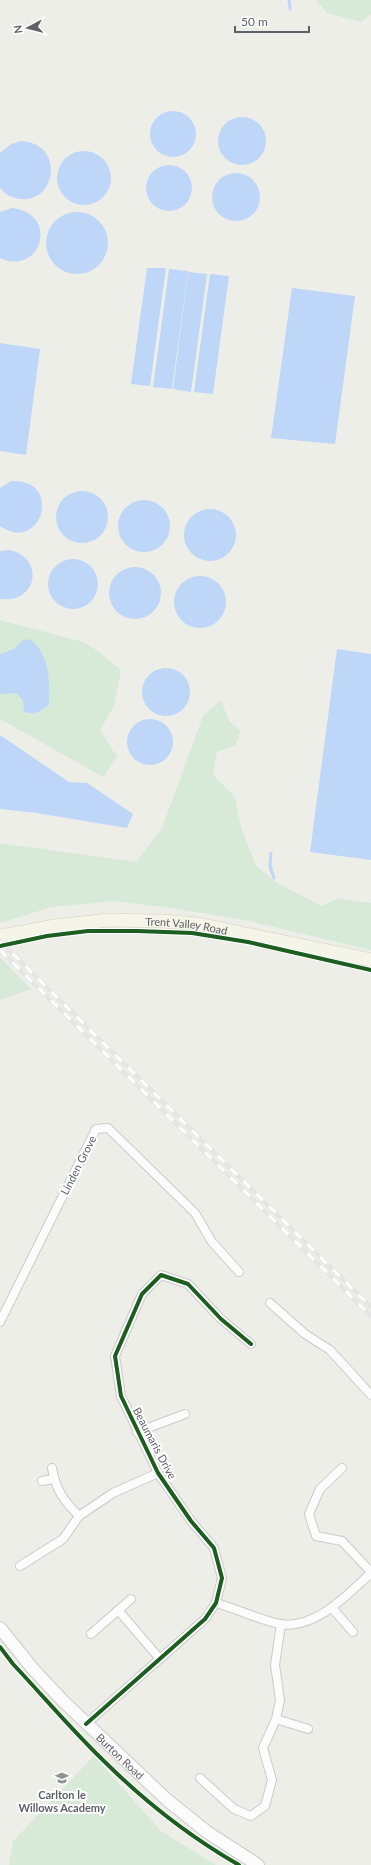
<svg xmlns="http://www.w3.org/2000/svg" width="371" height="1865" viewBox="0 0 371 1865" font-family="Lato,sans-serif">
  <rect width="100%" height="100%" fill="#eeeee9"/>
  <g fill="#d7ead8">
    <polygon points="316,0 371,0 371,14 361,22 327,13"/>
    <polygon points="0,620 83,642 98,651 121,670 114,706 100,730 117,757 103,777 0,719"/>
    <polygon points="221,700 229,721 241,731 235,746 217,752 213,775 235,797 241,827 256,866 279,884 322,906 338,898 371,903 371,950 245,920 170,908 114,901 52,907 0,923 0,843 136,862 162,828 203,716"/>
    <polygon points="0,957 31,989 0,1000"/>
    <polygon points="94,1756 161,1831 216,1865 9,1865 13,1841"/>
  </g>
  <g fill="#bed6f8">
    <circle cx="173" cy="134" r="23"/>
    <circle cx="242" cy="141" r="24"/>
    <path d="M21,141C68,144 55,209 15,198C9,196 4,193 0,188V153L11,144Z"/>
    <circle cx="84" cy="178" r="27"/>
    <circle cx="169" cy="188" r="23"/>
    <circle cx="236" cy="197" r="24"/>
    <path d="M12,208C61,214 40,277 0,258V212Z"/>
    <circle cx="77" cy="243" r="31"/>
    <polygon points="147,268 166,268 150,386 131,384"/>
    <polygon points="169,269 188,271 172,389 153,387"/>
    <polygon points="188,272 207,274 191,392 173,389"/>
    <polygon points="210,274 229,276 213,394 194,392"/>
    <polygon points="292,288 355,296 335,444 271,438"/>
    <polygon points="0,343 40,349 26,455 0,451"/>
    <path d="M11,481C64,478 42,555 0,526V488Z"/>
    <circle cx="82" cy="517" r="26"/>
    <circle cx="144" cy="526" r="26"/>
    <circle cx="210" cy="535" r="26"/>
    <path d="M9,550C45,557 38,604 0,599V551Z"/>
    <circle cx="73" cy="584" r="25"/>
    <circle cx="135" cy="593" r="26"/>
    <circle cx="200" cy="602" r="26"/>
    <path d="M30,639C50,654 50,682 49,705C40,712 35,715 24,712L23,700L16,693L0,694V654L14,649L22,641Z"/>
    <polygon points="337,649 371,654 371,860 310,852"/>
    <circle cx="166" cy="692" r="24"/>
    <circle cx="150" cy="742" r="23"/>
    <polygon points="0,735 69,782 87,783 133,814 127,828 37,813 0,809"/>
  </g>
  <g fill="none" stroke-linecap="round" stroke-linejoin="round">
    <g stroke="#bed6f8" stroke-width="3">
      <polyline points="289,0 290,9"/>
      <polyline points="271,853 270,866 274,878"/>
    </g>
    <g stroke="#cacbc9" stroke-width="10">
      <g id="street">
        <polyline points="270,1303 305,1334 330,1350 371,1395"/>
        <polyline points="0,1322 96,1129 108,1128 195,1213 212,1242 239,1272"/>
        <polyline points="137,1432 185,1414"/>
        <path d="M52,1468C56,1490 63,1500 79,1516"/>
        <polyline points="342,1468 320,1489 309,1514 316,1536 342,1541 371,1572"/>
        <polyline points="42,1481 54,1479"/>
        <polyline points="20,1566 63,1539 79,1516 113,1493 158,1473"/>
        <path d="M216,1603C237,1609 260,1620 280,1624C315,1630 348,1594 371,1573"/>
        <polyline points="332,1608 353,1632"/>
        <polyline points="118,1610 160,1659"/>
        <polyline points="91,1634 131,1599"/>
        <polyline points="276,1719 308,1729"/>
        <polyline points="86,1724 205,1619 216,1603 222,1578 214,1548 191,1521 158,1473 121,1396 115,1356 142,1294 161,1275 188,1284 221,1319 251,1344"/>
        <polyline points="200,1778 234,1809 251,1816 265,1806 272,1780 263,1748 276,1719 280,1700 275,1665 281,1624"/>
      </g>
    </g>
    <g stroke="#cbcbca" stroke-width="14">
      <g id="secondary">
        <path id="s1" d="M0,1628L33,1669L62,1700L166,1799L207,1832L258,1865"/>
      </g>
    </g>
    <g stroke="#d5d2b7" stroke-width="14">
      <g id="primary">
        <path id="s2" d="M0,936L55,926L109,920L162,921L198,924L371,960"/>
      </g>
    </g>
    <use href="#street" stroke="#fcfcfc" stroke-width="8"/>
    <use href="#secondary" stroke="#fcfcfc" stroke-width="12"/>
    <use href="#primary" stroke="#f4f4e9" stroke-width="13"/>
    <g stroke="#e4e5e4" stroke-width="4.5">
      <g id="rail">
        <polyline points="0,941 371,1307"/>
        <polyline points="0,950 371,1316"/>
      </g>
    </g>
    <use href="#rail" stroke="#fff" stroke-width="3" stroke-dasharray="9" stroke-linecap="butt"/>
    <g stroke="#fff" stroke-width="6">
      <g id="cycleway">
        <polyline points="0,946 47,936 88,931 137,931 192,933 248,942 371,970"/>
        <path d="M0,1647L13,1664C45,1698 75,1734 109,1766C148,1804 192,1838 239,1865"/>
        <polyline points="86,1724 205,1619 216,1603 222,1578 214,1548 191,1521 158,1473 121,1396 115,1356 142,1294 161,1275 188,1284 221,1319 251,1344"/>
      </g>
    </g>
    <use href="#cycleway" stroke="#1b5e20" stroke-width="4"/>
  </g>
  <defs>
    <g id="school-bare" transform="scale(1.08)"><path d="M0-5L7-2L0 1L-7-2ZM-4 1L0 2.5L4 1V4Q0 6-4 4Z" fill="#909294" stroke="#fff" stroke-width="2.5" paint-order="stroke"/></g>
  </defs>
  <g fill-rule="evenodd">
    <use href="#school-bare" x="62" y="1778"/>
  </g>
  <g text-anchor="middle" dominant-baseline="central" stroke-width="4" stroke-linejoin="round" paint-order="stroke">
    <g font-size="11" fill="#5e6167" stroke="#fff">
      <text stroke="none"><textPath href="#s2" startOffset="188">Trent Valley Road</textPath></text>
      <text transform="translate(78 1165) rotate(-63)">Linden Grove</text>
      <text transform="translate(155 1443) rotate(62)">Beaumaris Drive</text>
      <text stroke="none"><textPath href="#s1" startOffset="176">Burton Road</textPath></text>
    </g>
    <g font-size="11" font-weight="bold" fill="#5e6167" stroke="#fff">
      <text x="62" y="1794">Carlton le<tspan x="62" dy="13">Willows Academy</tspan></text>
    </g>
  </g>
  <g transform="translate(28 28) rotate(263)" stroke="#ffffff" stroke-width="3" paint-order="stroke">
  <path d="M0-3L7 15L0 10L-7 15Z" fill="#5e6167"/>
  <text y="-6" font-size="11" font-weight="bold" text-anchor="middle" fill="#5e6167">N</text>
  </g>
  <path d="M235 26v6h74v-6" fill="none" stroke="#5e6167" stroke-width="2"/>
  <text x="241" y="26" font-size="12" fill="#5e6167" stroke="#ffffff" stroke-width="3" paint-order="stroke">50 m</text>
</svg>
